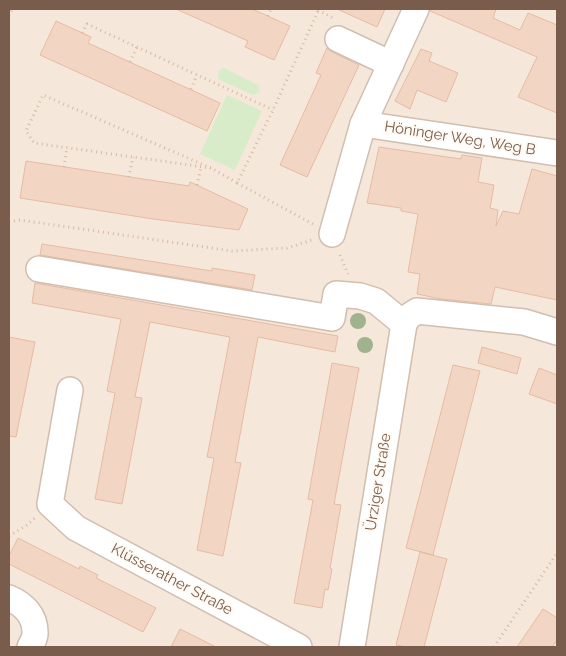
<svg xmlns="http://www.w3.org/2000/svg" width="566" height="656" viewBox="0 0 566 656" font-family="Raleway,sans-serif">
  <rect width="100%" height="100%" fill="#fdf6ec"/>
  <rect fill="#f5e8da" x="9" y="9" width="548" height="638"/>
  <g fill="#d8ecc9">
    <path d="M224,68L258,85L260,92L253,95L218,79C218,73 218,69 224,68Z"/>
    <polygon points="227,95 262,111 235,170 200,154"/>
  </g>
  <g fill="#f3d5c3" stroke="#e6bba3">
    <polygon points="176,9 252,9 290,26 274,60 245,47 248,41"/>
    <polygon points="337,9 385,9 377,27"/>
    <polygon points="430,9 496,9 493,18 520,30 528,13 557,25 557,113 518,97 537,57 430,11"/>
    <polygon points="56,21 91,37 88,43 220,103 207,131 40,55"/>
    <polygon points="327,48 332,52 359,65 307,177 280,165 321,75 316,73"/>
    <polygon points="421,49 432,53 429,61 458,73 446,102 417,90 410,109 395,101"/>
    <polygon points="379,147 461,159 462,155 482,158 478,182 494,185 490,208 498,210 496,226 503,211 519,214 532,169 557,176 557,300 495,287 491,304 441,299 417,294 420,274 408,272 418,214 401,211 401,208 367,203"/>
    <polygon points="26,161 189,186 190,182 248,209 239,230 153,219 20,198"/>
    <polygon points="42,244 212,271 212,268 255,275 252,290 40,255"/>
    <polygon points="35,283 338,336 335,352 258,337 235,462 241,463 223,556 197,550 214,458 207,457 230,337 150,322 135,397 142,398 122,504 95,499 115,393 107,391 121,319 32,303"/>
    <polygon points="9,337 35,342 16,437 9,436"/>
    <polygon points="482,347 521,358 517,374 478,363"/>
    <polygon points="332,363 359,368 334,504 341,505 330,568 332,569 328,590 325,589 322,608 294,603 313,500 308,499"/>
    <polygon points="453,365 480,371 433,555 406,548"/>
    <polygon points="539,368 557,375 557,404 529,394"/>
    <polygon points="18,538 79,569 80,566 98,575 96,578 156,608 143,632 9,564 9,556"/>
    <polygon points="420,552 447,559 424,647 406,647 396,645"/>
    <polygon points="543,609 557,618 557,640 552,647 517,647"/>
    <polygon points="180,629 216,647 171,647"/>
  </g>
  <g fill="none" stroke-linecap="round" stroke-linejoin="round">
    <g stroke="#d1beb0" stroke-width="28">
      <g id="minor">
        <polyline points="338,39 391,64"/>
        <polyline points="363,124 557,153"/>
        <polyline points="332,234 363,124 416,9"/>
        <polyline points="39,269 332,318 336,294 360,296 376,301 404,324"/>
        <polyline points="70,390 50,504 76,528 299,647"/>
        <path d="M9,598C23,604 35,615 35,632C36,636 32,643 30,647"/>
        <polyline points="352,647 404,324 408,317 417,311 524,322 557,332"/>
      </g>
    </g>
    <g stroke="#d9b8a5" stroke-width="3" stroke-dasharray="1 4" stroke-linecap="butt">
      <polyline points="318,10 333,18"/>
      <polyline points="9,16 12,9"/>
      <polyline points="268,16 271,9"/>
      <polyline points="82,33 87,24 273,110"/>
      <polyline points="130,62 137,47"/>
      <polyline points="191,89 197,75"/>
      <polyline points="64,167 67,148"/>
      <polyline points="211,168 34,143 26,131 43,95 211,168 237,183"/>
      <polyline points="129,177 133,157"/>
      <polyline points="197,185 201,167"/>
      <polyline points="9,222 20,220 232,251 287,248 312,240"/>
      <polyline points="313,224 237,183 273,110 319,9"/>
      <polyline points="340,255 348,274"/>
      <polyline points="9,536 27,525 35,518"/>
      <polyline points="494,647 557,553"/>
    </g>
    <use href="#minor" stroke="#fff" stroke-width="25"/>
  </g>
  <g fill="#a0b28e">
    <circle cx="358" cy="321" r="8"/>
    <circle cx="365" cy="345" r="8"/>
  </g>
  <g text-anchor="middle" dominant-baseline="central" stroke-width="4" stroke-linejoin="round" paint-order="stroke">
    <g font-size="15" fill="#7a5c4d" stroke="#fffaf3">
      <text transform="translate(460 138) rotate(9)">Höninger Weg, Weg B</text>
      <text transform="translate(378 482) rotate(-81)">Ürziger Straße</text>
      <text transform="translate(172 579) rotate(28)">Klüsserather Straße</text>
    </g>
  </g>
  <rect width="566" height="656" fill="none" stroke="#7a5c4d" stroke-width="20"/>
</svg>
